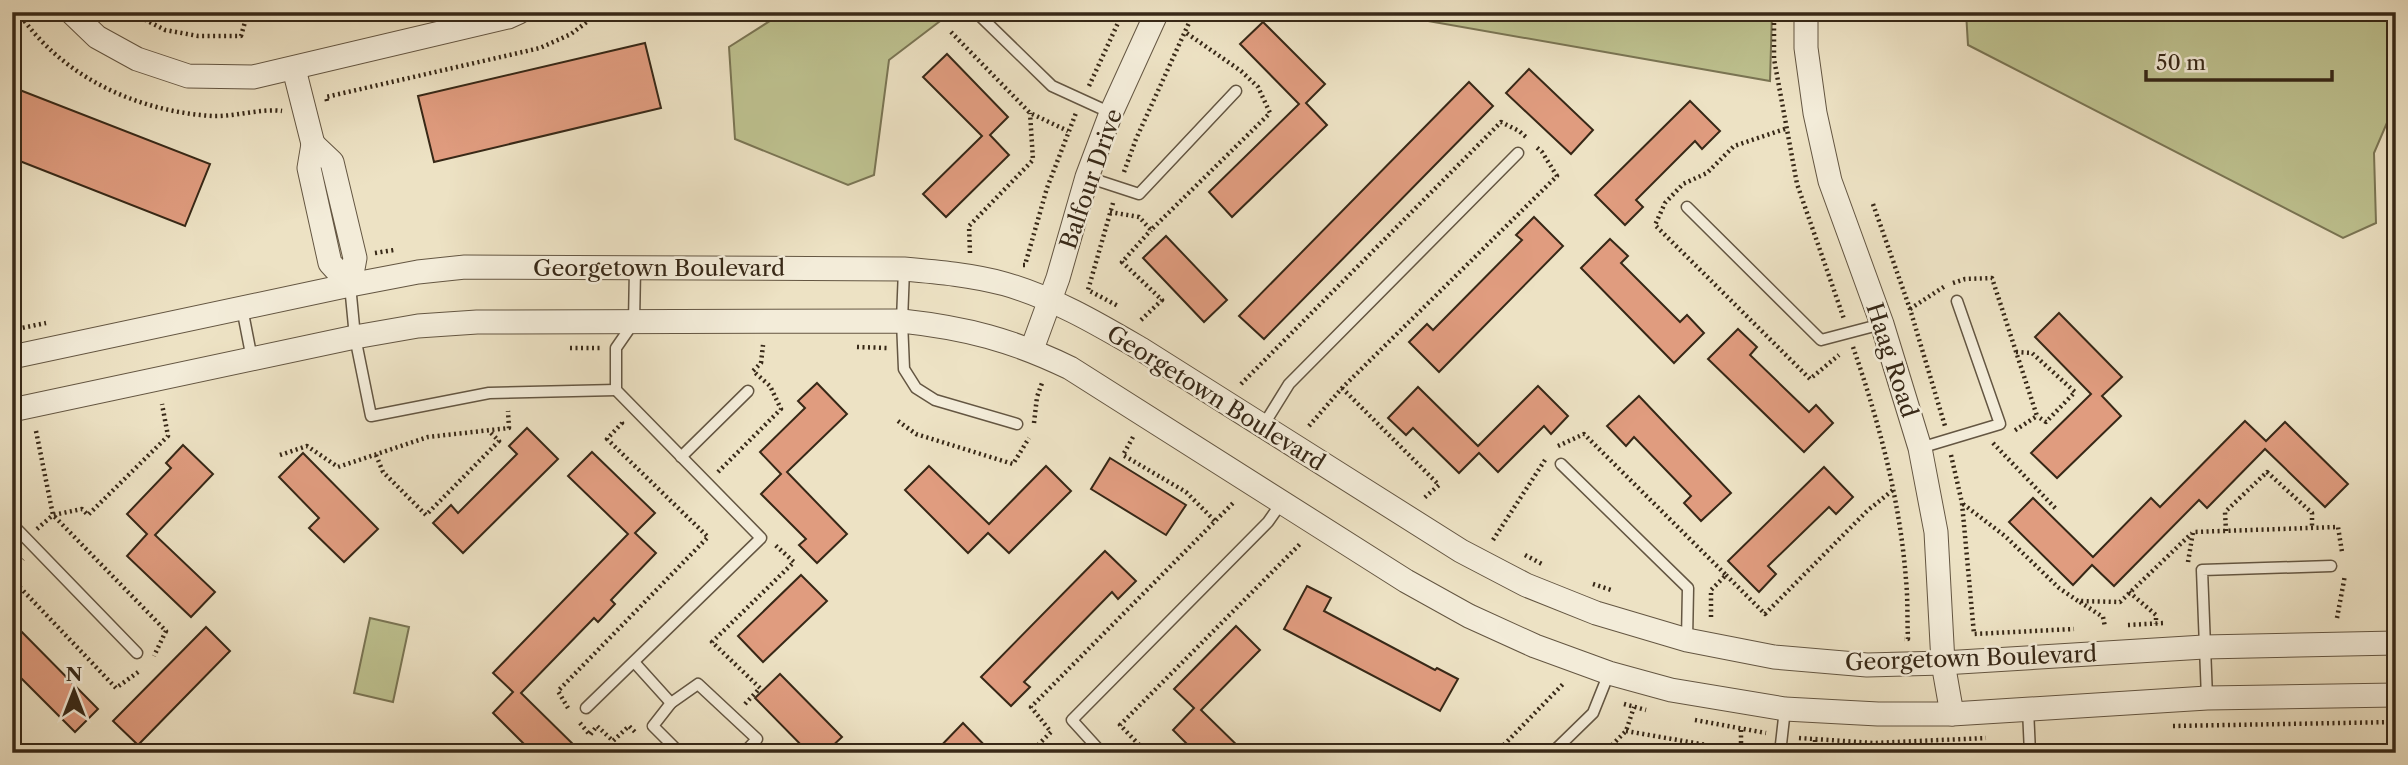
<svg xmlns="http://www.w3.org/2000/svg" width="2408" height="765" viewBox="0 0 2408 765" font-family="'Libre Caslon Text',serif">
  <rect width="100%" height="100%" fill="#ede2c4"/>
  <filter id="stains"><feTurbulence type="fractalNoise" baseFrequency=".00286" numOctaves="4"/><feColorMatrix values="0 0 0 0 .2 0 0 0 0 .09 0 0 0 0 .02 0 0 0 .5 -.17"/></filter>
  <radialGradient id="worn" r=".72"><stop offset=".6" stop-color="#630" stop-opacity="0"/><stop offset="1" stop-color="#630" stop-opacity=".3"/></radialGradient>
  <g fill="#bec290" stroke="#7a7554" stroke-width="2">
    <polygon points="784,12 952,12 889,60 874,175 848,185 735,139 729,47"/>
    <polygon points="1377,12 1772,12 1770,81"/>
    <polygon points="1966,12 2396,12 2396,111 2392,111 2374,153 2376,223 2343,238 1968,45"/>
    <polygon points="370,618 409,627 393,702 354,693"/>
  </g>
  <g fill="#e09c7f" stroke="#372817" stroke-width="2">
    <polygon points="1263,22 1325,84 1306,103 1327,125 1232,217 1209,192 1299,104 1240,44"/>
    <polygon points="645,43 661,108 434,162 418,96"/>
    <polygon points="947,54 1008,117 990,135 1009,155 946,217 923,194 982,136 923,77"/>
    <polygon points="1529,69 1593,130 1571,154 1506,93"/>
    <polygon points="1469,82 1493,106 1264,339 1239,316"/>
    <polygon points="12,87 210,164 185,226 12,158"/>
    <polygon points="1690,101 1720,131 1702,149 1695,141 1636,200 1643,207 1625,225 1595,195"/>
    <polygon points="1534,217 1563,246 1439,372 1409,342 1427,324 1433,330 1522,240 1516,235"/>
    <polygon points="1166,236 1227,300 1204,322 1143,258"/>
    <polygon points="1610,239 1628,256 1621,263 1680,322 1687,315 1704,333 1674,363 1581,268"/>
    <polygon points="2059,313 2122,377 2102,396 2121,416 2057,478 2031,453 2091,394 2035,337"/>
    <polygon points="1738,329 1757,347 1750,355 1809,412 1816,405 1833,423 1804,452 1708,359"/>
    <polygon points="817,383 847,414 787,472 847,534 817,563 799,545 806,539 761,494 781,474 760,452 805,408 798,401"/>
    <polygon points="1538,386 1568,416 1551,434 1544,426 1498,472 1479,453 1459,473 1413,428 1406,435 1388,418 1418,387 1478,446"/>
    <polygon points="1639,396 1731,493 1701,521 1684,503 1691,496 1634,437 1626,446 1607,426"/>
    <polygon points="2245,421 2266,441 2285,422 2348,484 2325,507 2265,449 2207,508 2199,500 2114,586 2092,565 2073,585 2009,522 2033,498 2093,557 2151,498 2160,507"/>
    <polygon points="527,428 558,459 463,553 433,523 451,505 458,513 517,454 509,446"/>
    <polygon points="183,445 213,474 155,535 215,592 191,617 127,556 147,534 127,514 171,468 166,463"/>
    <polygon points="592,452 655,513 635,533 656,553 611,600 615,604 598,622 594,618 521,693 582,753 533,753 493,713 513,692 493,673 628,534 568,476"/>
    <polygon points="303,453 378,529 344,562 309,528 319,518 279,477"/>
    <polygon points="1110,458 1186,505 1166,535 1091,489"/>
    <polygon points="929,466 989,524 1046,466 1071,491 1009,553 988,533 968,553 905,490"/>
    <polygon points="1824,467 1853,497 1836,514 1829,507 1768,566 1776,574 1759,592 1728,561"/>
    <polygon points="1105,551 1136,581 1118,599 1112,592 1024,682 1030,687 1011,706 981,677"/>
    <polygon points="801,575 827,601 763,662 738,636"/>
    <polygon points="1307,586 1331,598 1324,611 1435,670 1437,668 1458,679 1440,711 1284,629"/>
    <polygon points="12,622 98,709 75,732 12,669"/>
    <polygon points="1236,626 1260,650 1201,710 1245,753 1196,753 1173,730 1194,708 1174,689"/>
    <polygon points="206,627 230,651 138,745 113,721"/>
    <polygon points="780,674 842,737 825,753 809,753 755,698"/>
    <polygon points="963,723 992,753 934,753"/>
  </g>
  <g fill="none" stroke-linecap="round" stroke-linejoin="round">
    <g stroke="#645642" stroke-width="13">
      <g id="service">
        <polyline points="978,14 1052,86 1111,113"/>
        <polyline points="1087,177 1139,194 1236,91"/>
        <polyline points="1687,207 1821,340 1882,324"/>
        <polyline points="904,269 902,321 904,369 916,388 935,400 1017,424"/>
        <polyline points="350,285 355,337 371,416 489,393 616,390"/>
        <polyline points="242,308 252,359"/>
        <polyline points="1263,426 1289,384 1518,153"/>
        <polyline points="1920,448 2000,424 1957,301"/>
        <polyline points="681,457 748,391"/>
        <polyline points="1561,464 1688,588 1687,640"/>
        <polyline points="12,524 137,653"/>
        <polyline points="634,662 671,703"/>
        <polyline points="2207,698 2202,570 2331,566"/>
        <polyline points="586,708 761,538 616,390 616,348 634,322 635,269"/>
        <polyline points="2028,709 2030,753"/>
        <polyline points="680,753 653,726 671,703 698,684 757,739 744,753"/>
        <polyline points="1102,753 1072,720 1268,522 1282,502"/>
        <polyline points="1552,753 1593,713 1609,673"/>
        <polyline points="1780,753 1785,709"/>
      </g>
    </g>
    <g stroke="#645642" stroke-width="25">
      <g id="minor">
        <polyline points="71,12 97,37 137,59 188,76 253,77 508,17 519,12"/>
        <polyline points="1806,12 1806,48 1815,113 1830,181 1882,324 1920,448 1936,532 1943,663 1952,714"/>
        <polyline points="294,69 313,144"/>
        <polygon points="313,144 332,162 355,258 350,285 330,263 309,168"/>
        <polyline points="1032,349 1058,278 1087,177 1111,113 1157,12"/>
        <path d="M12,357L350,285L418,272L465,267L904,269C938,272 972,275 1005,284C1054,298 1098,324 1141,349L1461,551L1526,585L1596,613L1687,640L1774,657L1867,665L1943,663L2204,647L2396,643"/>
        <path d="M12,410L355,337L418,326L477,322L902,321C966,328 1012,340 1070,368L1406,581L1469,616L1535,646L1609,673L1671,690L1785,709L1878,714H1952L2207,698L2396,695"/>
      </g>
    </g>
    <g stroke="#372817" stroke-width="4.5" stroke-dasharray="2 3.5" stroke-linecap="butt">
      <path d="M18,12C62,77 136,111 212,116C235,117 261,108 282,111"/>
      <polyline points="130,12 165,30 198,36 241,36 245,22 252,12"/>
      <polyline points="326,12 330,17 350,12"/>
      <polyline points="1774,12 1774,59 1797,184 1844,319"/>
      <polyline points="951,32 1030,113 1068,131"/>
      <polyline points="1089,86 1123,12"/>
      <polyline points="327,101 326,97 540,48 571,34 600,12"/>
      <polyline points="1785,129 1734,146 1707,173 1683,184 1665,203 1655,225 1810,379 1839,355"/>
      <polyline points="1124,172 1136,139 1194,12"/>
      <polyline points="1113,203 1088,290 1118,306"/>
      <polyline points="1873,204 1910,309 1945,426"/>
      <polyline points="1110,212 1139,217 1151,230 1270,113 1258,87 1241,71 1185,32"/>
      <polyline points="375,253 394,250"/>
      <polyline points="970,253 969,226 1033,160 1030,113"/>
      <polyline points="1023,265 1025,265 1047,188 1076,113"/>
      <polyline points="1953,283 1965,279 1992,278 2037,416 2014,431"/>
      <polyline points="1910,309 1945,286"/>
      <polyline points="1141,320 1162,300 1122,262 1151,230"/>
      <polyline points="12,330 46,323"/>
      <polyline points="857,347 887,348"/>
      <path d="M1853,347C1879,422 1900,500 1906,580C1908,599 1907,619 1908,639H1904"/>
      <polyline points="570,348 600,348"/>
      <polyline points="2016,352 2032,353 2075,392 2046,422 2037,416"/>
      <polyline points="1241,384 1501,122 1519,131 1526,137"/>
      <polyline points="1342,388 1439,485 1423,499"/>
      <polyline points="898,421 916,434 1013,464 1029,438"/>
      <polyline points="1034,423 1037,397 1042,383"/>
      <polyline points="1309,426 1342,388 1557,176 1542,152 1535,146"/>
      <polyline points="36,431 53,515 166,631 154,656"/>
      <polyline points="1133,437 1123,455 1186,492 1215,521"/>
      <polyline points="1993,443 2057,510"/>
      <polyline points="1558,446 1584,434 1726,575 1711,590 1711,619"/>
      <polyline points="280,455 307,446 338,467 428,437 509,428 508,411"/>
      <polyline points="376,455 383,472 426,515 499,441 489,431"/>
      <polyline points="1951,455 1962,503 1974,634 2074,629"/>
      <polyline points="718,472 781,409 770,386 753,371 761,363 763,345"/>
      <polyline points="1963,504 2005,536 2059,588 2078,601 2120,602 2192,533"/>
      <polyline points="37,529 53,515 82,509 88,515 168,436 162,404"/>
      <polyline points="2226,531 2225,512 2267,472 2312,513 2312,528"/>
      <polyline points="1493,540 1545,460"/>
      <polyline points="1525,555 1542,564"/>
      <polyline points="2188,562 2193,532 2338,527 2342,552"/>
      <polyline points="12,572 23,559"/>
      <polyline points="1726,575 1765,614 1867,511 1893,490"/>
      <polyline points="12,579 116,688 141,670"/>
      <polyline points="1593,584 1611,590"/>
      <polyline points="2129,592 2156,615 2156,624"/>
      <polyline points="2080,602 2103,617 2105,627"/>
      <polyline points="2337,618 2345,575"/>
      <polyline points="2128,625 2165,623"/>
      <polyline points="745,704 760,688 712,642 794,562 774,544"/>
      <polyline points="1624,704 1646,710"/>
      <polyline points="568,708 558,691 708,537 607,439 622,423 620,420"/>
      <polyline points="1695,720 1766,733"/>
      <polyline points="580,723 590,735 597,726 613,741 629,726 637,734"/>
      <polyline points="2173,726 2396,722"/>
      <polyline points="1741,730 1741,753"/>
      <polyline points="1626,731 1741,751"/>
      <polyline points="1799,738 1873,743 1986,738"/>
      <polyline points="1815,740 1815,753"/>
      <polyline points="771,745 780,753"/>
      <polyline points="1042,753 1036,747 1051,732 1031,707 1235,501"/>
      <polyline points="1147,753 1120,725 1300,544"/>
      <polyline points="1496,753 1564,683"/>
      <polyline points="1604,753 1626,731 1634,707"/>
      <polyline points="1873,753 1873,743"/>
    </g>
    <use href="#service" stroke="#f3ecd9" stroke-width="10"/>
    <use href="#minor" stroke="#f3ecd9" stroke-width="23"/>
  </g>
  <g text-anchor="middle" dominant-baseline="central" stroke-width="5" stroke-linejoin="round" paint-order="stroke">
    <g font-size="23" fill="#372817" stroke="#f3ecd9">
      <text transform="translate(1091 179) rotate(-71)">Balfour Drive</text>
      <text x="659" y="268">Georgetown Boulevard</text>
      <text transform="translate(1892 360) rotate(72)">Haag Road</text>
      <text transform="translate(1216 398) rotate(32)">Georgetown Boulevard</text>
      <text transform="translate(1971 658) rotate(-2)">Georgetown Boulevard</text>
    </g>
  </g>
  <rect width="2408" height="765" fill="none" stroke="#ede2c4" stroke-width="42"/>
  <rect x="14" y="14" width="2380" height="737" fill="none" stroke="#372817" stroke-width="3.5"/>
  <rect x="21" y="21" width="2366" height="723" fill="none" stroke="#372817" stroke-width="2"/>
  <g transform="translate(74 691)" stroke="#f3ecd9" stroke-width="5" paint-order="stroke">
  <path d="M0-5L12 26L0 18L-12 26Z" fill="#372817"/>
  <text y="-10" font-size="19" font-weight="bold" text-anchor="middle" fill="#372817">N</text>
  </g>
  <path d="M2146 70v10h186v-10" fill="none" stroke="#372817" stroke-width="3.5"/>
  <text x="2156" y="70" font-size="21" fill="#372817" stroke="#f3ecd9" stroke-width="5" paint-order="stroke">50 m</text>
  <rect width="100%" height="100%" filter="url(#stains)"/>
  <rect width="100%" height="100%" fill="url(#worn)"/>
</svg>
